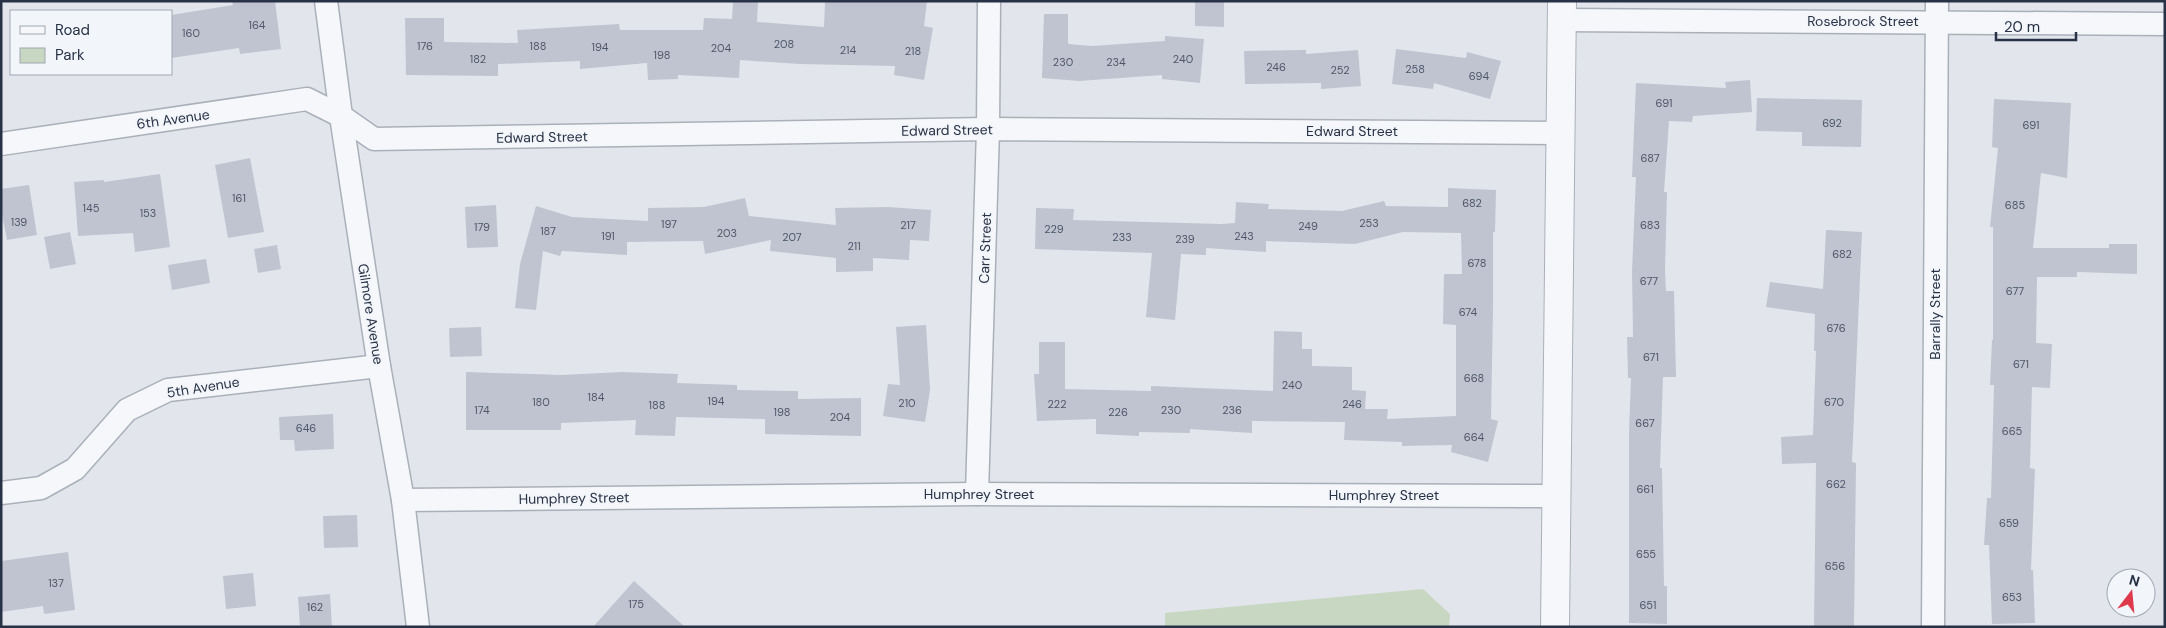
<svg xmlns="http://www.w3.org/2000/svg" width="2166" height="628" viewBox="0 0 2166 628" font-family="'DM Sans',sans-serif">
  <rect width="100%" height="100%" fill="#e2e6ec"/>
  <polygon fill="#c7d7c2" points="1423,589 1450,614 1449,627 1165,627 1165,613"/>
  <g fill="#bfc4d0">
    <polygon points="232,1 275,1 281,49 240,54 239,48 171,58 171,15 233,5"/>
    <polygon points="733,1 758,1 757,22 824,27 825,1 927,1 924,26 933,28 924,80 894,75 895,66 799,64 740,60 739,78 678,75 678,79 648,80 647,63 580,69 580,61 498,64 498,76 406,75 405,18 444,18 444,42 518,43 517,30 619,24 620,30 703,30 704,18 732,19"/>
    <polygon points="1195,1 1224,1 1224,27 1195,26"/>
    <polygon points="1044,14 1068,14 1068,44 1092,46 1165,41 1165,36 1204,39 1200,83 1162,79 1162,75 1079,81 1042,78"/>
    <polygon points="1396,49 1466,58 1467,52 1501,61 1490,99 1434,83 1433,89 1392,84"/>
    <polygon points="1306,50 1306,54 1358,50 1361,86 1321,89 1321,83 1245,84 1244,51"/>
    <polygon points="1750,80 1752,112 1693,116 1692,122 1669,121 1664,192 1667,192 1665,270 1666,291 1674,291 1676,377 1663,377 1660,468 1662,468 1664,586 1667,586 1667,624 1629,623 1629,432 1631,378 1628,378 1627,337 1633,337 1632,271 1636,177 1632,177 1636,83 1726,88 1725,82"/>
    <polygon points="1757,98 1862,100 1861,147 1802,146 1802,132 1756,131"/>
    <polygon points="1994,99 2071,103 2067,178 2041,173 2033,248 2109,248 2109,244 2137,244 2137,274 2077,272 2077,277 2037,277 2036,343 2052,344 2050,388 2032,387 2030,468 2035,469 2031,570 2033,570 2035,623 1992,624 1989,545 1984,545 1987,498 1991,498 1994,385 1990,385 1992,340 1993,340 1993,227 1990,227 1998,148 1992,147"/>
    <polygon points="250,158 264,232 228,238 215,165"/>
    <polygon points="160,174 170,247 135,252 133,233 78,236 74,182 104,180 104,182"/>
    <polygon points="29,185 37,235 7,240 1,209 1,189"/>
    <polygon points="1448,188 1496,190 1495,232 1493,232 1493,310 1491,419 1498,421 1488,462 1451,452 1452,445 1402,446 1402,442 1344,440 1345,422 1252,421 1252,433 1190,429 1190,433 1139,432 1139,436 1096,434 1096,419 1037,421 1034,374 1039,374 1039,342 1065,342 1065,389 1151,391 1151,386 1273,391 1274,331 1302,332 1302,349 1312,349 1312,366 1352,367 1352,390 1366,391 1365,409 1388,409 1387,419 1456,416 1456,325 1443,324 1444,274 1462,274 1461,233 1403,232 1355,244 1266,241 1266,252 1206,248 1206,255 1181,254 1175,320 1146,317 1152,253 1035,249 1036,208 1074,209 1073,220 1222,224 1235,223 1236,202 1269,204 1268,209 1342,211 1384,201 1386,206 1448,207"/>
    <polygon points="745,198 749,216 836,225 835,208 888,207 931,210 929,241 910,240 909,260 873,258 873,271 836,272 836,258 770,251 771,240 705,254 703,241 627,242 627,255 562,251 560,256 543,251 536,310 515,308 520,264 536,206 572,217 648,221 648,208 704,207"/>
    <polygon points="496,205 498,247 467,248 465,207"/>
    <polygon points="1826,230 1862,232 1852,462 1856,463 1854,627 1814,627 1816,463 1782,464 1781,437 1813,435 1816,351 1814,351 1815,314 1766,307 1770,282 1823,289"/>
    <polygon points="70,232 76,264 50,269 44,237"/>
    <polygon points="277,245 281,269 258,273 254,249"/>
    <polygon points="206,259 210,283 172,290 168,265"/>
    <polygon points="926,325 930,390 925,422 883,416 888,384 900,385 896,327"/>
    <polygon points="481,327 482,356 450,357 449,328"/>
    <polygon points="466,372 562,375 622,372 678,374 677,383 737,385 737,390 798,391 798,399 861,398 861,436 765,434 765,419 676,417 675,436 635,435 636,420 561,423 561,430 466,430"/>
    <polygon points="333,414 334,449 295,451 294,440 280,440 279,417"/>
    <polygon points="357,515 358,547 324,548 323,516"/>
    <polygon points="68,552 75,610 44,614 43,606 1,612 1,561"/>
    <polygon points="253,573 256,606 226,609 223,576"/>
    <polygon points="634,581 685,627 593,627"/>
    <polygon points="330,594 332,627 300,627 298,597"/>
  </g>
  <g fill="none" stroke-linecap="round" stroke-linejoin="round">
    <g stroke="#aab0ba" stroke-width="25">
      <g id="minor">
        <polyline points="326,1 341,116 379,366 403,500 418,627"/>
        <polyline points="1561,20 2165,24"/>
        <polyline points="1,144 307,99 341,116 374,139 988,129 1562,133"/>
        <polyline points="1,493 41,488 75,469 127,410 168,390 379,366"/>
        <polyline points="977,494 988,129 989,1"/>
        <polyline points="403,500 977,494 1556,496"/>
        <polyline points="1933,627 1937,1"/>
      </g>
    </g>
    <g stroke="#aab0ba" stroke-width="30">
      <polyline id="tertiary" points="1555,627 1562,1"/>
    </g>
    <use href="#minor" stroke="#f6f7fa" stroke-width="22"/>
    <use href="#tertiary" stroke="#f6f7fa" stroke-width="28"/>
  </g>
  <g text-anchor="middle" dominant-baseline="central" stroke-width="4" stroke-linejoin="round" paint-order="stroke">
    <g font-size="11" fill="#4e5668">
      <text x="257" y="25">164</text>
      <text x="191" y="33">160</text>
      <text x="784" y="44">208</text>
      <text x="425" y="46">176</text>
      <text x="538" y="46">188</text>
      <text x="600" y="47">194</text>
      <text x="721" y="48">204</text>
      <text x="848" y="50">214</text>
      <text x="913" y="51">218</text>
      <text x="662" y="55">198</text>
      <text x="478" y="59">182</text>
      <text x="1183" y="59">240</text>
      <text x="1063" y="62">230</text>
      <text x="1116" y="62">234</text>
      <text x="1276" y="67">246</text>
      <text x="1415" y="69">258</text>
      <text x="1340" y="70">252</text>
      <text x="1479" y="76">694</text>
      <text x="1664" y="103">691</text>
      <text x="1832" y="123">692</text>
      <text x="2031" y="125">691</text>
      <text x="1650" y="158">687</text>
      <text x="239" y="198">161</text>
      <text x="1472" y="203">682</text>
      <text x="2015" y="205">685</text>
      <text x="91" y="208">145</text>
      <text x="148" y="213">153</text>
      <text x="19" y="222">139</text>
      <text x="1369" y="223">253</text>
      <text x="669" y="224">197</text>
      <text x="908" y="225">217</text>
      <text x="1650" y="225">683</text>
      <text x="1308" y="226">249</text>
      <text x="482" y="227">179</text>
      <text x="1054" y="229">229</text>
      <text x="548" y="231">187</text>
      <text x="727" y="233">203</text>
      <text x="608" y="236">191</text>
      <text x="1244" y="236">243</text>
      <text x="792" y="237">207</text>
      <text x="1122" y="237">233</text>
      <text x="1185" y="239">239</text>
      <text x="854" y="246">211</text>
      <text x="1842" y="254">682</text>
      <text x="1477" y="263">678</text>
      <text x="1649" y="281">677</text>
      <text x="2015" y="291">677</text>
      <text x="1468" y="312">674</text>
      <text x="1836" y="328">676</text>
      <text x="1651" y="357">671</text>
      <text x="2021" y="364">671</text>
      <text x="1474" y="378">668</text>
      <text x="1292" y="385">240</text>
      <text x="596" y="397">184</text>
      <text x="716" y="401">194</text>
      <text x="541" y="402">180</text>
      <text x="1834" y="402">670</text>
      <text x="907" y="403">210</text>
      <text x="1057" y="404">222</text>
      <text x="1352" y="404">246</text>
      <text x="657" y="405">188</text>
      <text x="482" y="410">174</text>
      <text x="1171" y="410">230</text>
      <text x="1232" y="410">236</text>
      <text x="782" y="412">198</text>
      <text x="1118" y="412">226</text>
      <text x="840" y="417">204</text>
      <text x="1645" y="423">667</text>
      <text x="306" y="428">646</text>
      <text x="2012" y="431">665</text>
      <text x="1474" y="437">664</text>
      <text x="1836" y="484">662</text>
      <text x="1645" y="489">661</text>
      <text x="2009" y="523">659</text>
      <text x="1646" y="554">655</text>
      <text x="1835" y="566">656</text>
      <text x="56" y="583">137</text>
      <text x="2012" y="597">653</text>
      <text x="636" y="604">175</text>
      <text x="1648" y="605">651</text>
      <text x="315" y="607">162</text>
    </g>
    <g font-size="14" fill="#283246" stroke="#f2f5f9">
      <text x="1863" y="21">Rosebrock Street</text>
      <text transform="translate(173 119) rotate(-8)">6th Avenue</text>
      <text transform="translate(947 130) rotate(-1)">Edward Street</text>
      <text x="1352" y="131">Edward Street</text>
      <text transform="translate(542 137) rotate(-1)">Edward Street</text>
      <text transform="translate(985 248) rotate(-88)">Carr Street</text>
      <text transform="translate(371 314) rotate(81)">Gilmore Avenue</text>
      <text transform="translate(1935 314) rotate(-90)">Barrally Street</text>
      <text transform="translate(203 387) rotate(-9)">5th Avenue</text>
      <text x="979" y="494">Humphrey Street</text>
      <text x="1384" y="495">Humphrey Street</text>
      <text transform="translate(574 498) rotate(-1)">Humphrey Street</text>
    </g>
  </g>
  <rect width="2166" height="628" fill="none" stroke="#283246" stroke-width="5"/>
  <rect x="10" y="10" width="162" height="65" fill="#f2f5f9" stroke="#a1a7b1"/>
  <rect x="20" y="26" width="25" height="8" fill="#f6f7fa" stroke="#a1a7b1"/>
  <text x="55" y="35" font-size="15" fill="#283246">Road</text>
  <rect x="20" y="48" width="25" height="15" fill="#c7d7c2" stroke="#a1a7b1"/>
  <text x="55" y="60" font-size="15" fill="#283246">Park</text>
  <g transform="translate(2131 593) rotate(16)"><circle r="24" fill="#f2f5f9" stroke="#a1a7b1"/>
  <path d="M0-4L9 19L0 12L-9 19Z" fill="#de3a4c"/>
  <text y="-8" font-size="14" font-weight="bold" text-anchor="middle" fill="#283246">N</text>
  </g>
  <path d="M1996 32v8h80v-8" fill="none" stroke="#283246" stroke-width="2.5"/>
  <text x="2004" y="32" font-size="15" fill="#283246" stroke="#f2f5f9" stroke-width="4" paint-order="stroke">20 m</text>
</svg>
